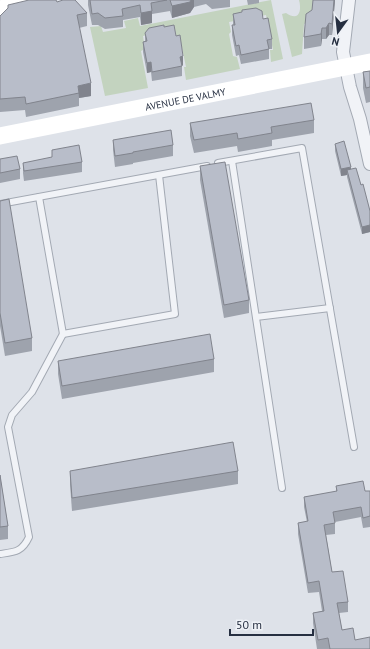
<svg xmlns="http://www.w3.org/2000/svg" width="370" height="649" viewBox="0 0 370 649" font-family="'PT Sans',sans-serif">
  <rect width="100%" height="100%" fill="#dee2e9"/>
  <g fill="#c3d3bf">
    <polygon points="271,0 283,59 271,62 270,50 273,50 266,15 229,22 231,32 229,34 233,56 237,57 240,69 186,80 184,67 186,67 181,43 178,43 175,30 143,36 145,49 141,51 148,88 105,96 90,27 101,26 103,32 126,28 124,21 138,18 140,26"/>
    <path d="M299,0H313L310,22L304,24L302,54L292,57L282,14L286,13C299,22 302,11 299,0Z"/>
  </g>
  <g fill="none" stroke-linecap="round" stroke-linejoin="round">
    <g stroke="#a3a9b3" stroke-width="8">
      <g id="lane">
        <polyline points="232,161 282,488"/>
        <polyline points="218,163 302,148 354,447"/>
        <polyline points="39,197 63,334 175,314 159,175"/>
        <polyline points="0,204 207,166"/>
        <polyline points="256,317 330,308"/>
        <path d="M0,554C15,552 22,552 29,537L8,427L12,415L32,392L63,334"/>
      </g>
    </g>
    <g stroke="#a3a9b3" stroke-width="14">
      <polyline id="street" points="349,0 343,52 350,87 360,119 370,164"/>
    </g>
    <use href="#lane" stroke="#f1f3f7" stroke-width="6"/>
    <use href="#street" stroke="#f1f3f7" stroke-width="12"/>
    <g stroke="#fff" stroke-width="17">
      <polyline points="0,9 45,0"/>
      <path id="s1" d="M0,136L370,62"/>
    </g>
  </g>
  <g fill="#9ea3ad">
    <polygon points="88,0 230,0 230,7 212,9 206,4 194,7 190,13 172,18 170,11 152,14 152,23 141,25 140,17 123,20 123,27 105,29 98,25 92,25 88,5"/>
    <polygon points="247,0 259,0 259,3 248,5"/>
    <polygon points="313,0 335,0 332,35 329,35 326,39 322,39 321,46 304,49 304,37 312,10"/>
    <polygon points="57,2 87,13 87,26 79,28 91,96 79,98 79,106 26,117 25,110 0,112 0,16"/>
    <polygon points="233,14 263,19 272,39 272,49 269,49 269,59 241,64 239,55 236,56 232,35 232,25 233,25"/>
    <polygon points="164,27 176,36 183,65 182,66 182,76 152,81 151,72 147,73 143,52 143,42 145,41 145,33"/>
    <polygon points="370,71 370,102 366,103 363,88 363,72"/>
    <polygon points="314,120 314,133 272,140 272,146 238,152 237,146 194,153 190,136 190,123"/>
    <polygon points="113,140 173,145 173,156 133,163 133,164 115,167 113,150"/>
    <polygon points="335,144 361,185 370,211 370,232 362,234 347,177 347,175 341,176 335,151"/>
    <polygon points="52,150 82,162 82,172 24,181 23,173 23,163 52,158"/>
    <polygon points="0,159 20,169 20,179 0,183"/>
    <polygon points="200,166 249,300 249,313 224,318 200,180"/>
    <polygon points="0,201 32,338 32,351 5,356 0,326"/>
    <polygon points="214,359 214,372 62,399 58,374 58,361"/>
    <polygon points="70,471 238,471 238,484 72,511 70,484"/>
    <polygon points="0,475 8,526 8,539 0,540"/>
    <polygon points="336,486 365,491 370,491 370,527 363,528 361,517 335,522 335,534 326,535 332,572 348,602 348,612 339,613 342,630 355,640 370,649 317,649 313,623 313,613 322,611 319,592 308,593 298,534 298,523 307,522 304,507 304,497 336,492"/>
  </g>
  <g fill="#81848d">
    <polygon points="191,0 194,0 194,7 190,13 172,18 172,6"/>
    <polygon points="334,0 335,0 332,35 332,24"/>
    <polygon points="152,11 152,23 141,25 141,13"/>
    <polygon points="329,23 329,35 326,39 326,28"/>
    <polygon points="322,28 322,39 321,46 321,34"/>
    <polygon points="183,56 183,65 180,66 180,57"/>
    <polygon points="151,62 151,72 147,73 147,63"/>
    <polygon points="91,83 91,96 79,98 78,86"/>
    <polygon points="351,167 351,174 347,170 347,175 341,176 341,169"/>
    <polygon points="370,225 370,232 362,234 362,227"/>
  </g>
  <g fill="#b8bdc9" stroke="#81848d">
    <polygon points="29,0 56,0 57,2 63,0 75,0 87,13 77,15 91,83 78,86 79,93 26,104 25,97 0,99 0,16 8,8 8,5"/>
    <polygon points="90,0 167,0 151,3 152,11 141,13 140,5 122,9 123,16 105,18 98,13 92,14"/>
    <polygon points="170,0 191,0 190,2 172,6"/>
    <polygon points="313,0 334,0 332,24 329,23 326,28 322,28 321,34 304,37 306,14 312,10"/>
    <polygon points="256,8 262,11 263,19 268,18 272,39 267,40 269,49 241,55 239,45 236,46 232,25 235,25 233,14 242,12 242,10"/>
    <polygon points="164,25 164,27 174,25 176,36 180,35 183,56 180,57 182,66 152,72 151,62 147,63 143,42 147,41 145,33 149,28"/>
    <polygon points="370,71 370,87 366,88 363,72"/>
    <polygon points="311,103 314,120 271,127 272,133 238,139 237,133 194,140 190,123"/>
    <polygon points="171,130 173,145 133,152 133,153 115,156 113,140"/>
    <polygon points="344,141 351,167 341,169 335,144"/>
    <polygon points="79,145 82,162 24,171 23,163 52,157 52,150"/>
    <polygon points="17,156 20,169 0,173 0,159"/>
    <polygon points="225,162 249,300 224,305 200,166"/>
    <polygon points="356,168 361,185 363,184 370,211 370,225 362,227 347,170"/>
    <polygon points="9,199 32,338 5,343 0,313 0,201"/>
    <polygon points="210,334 214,359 62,386 58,361"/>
    <polygon points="233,442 238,471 72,498 70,471"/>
    <polygon points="0,475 8,526 0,527"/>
    <polygon points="363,481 365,491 370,491 370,516 363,518 361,507 333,512 335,523 324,525 332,572 343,571 348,602 337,603 342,630 353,628 355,640 370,637 370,649 330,649 328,638 318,640 313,613 324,611 319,581 308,583 298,523 308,521 304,497 337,491 336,486"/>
  </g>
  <g text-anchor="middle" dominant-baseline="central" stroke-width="3" stroke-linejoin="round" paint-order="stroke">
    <g font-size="10" fill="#262f41" stroke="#eef1f6">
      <text stroke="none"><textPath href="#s1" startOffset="189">AVENUE DE VALMY</textPath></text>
    </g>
  </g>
  <g transform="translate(338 32) rotate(195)" stroke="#eef1f6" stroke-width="3" paint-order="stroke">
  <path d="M0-3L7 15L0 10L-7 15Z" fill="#262f41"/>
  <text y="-6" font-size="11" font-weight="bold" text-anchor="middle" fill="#262f41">N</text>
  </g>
  <path d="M230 629v6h83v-6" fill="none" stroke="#262f41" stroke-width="2"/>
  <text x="236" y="629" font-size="12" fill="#262f41" stroke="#eef1f6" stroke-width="3" paint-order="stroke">50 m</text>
</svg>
